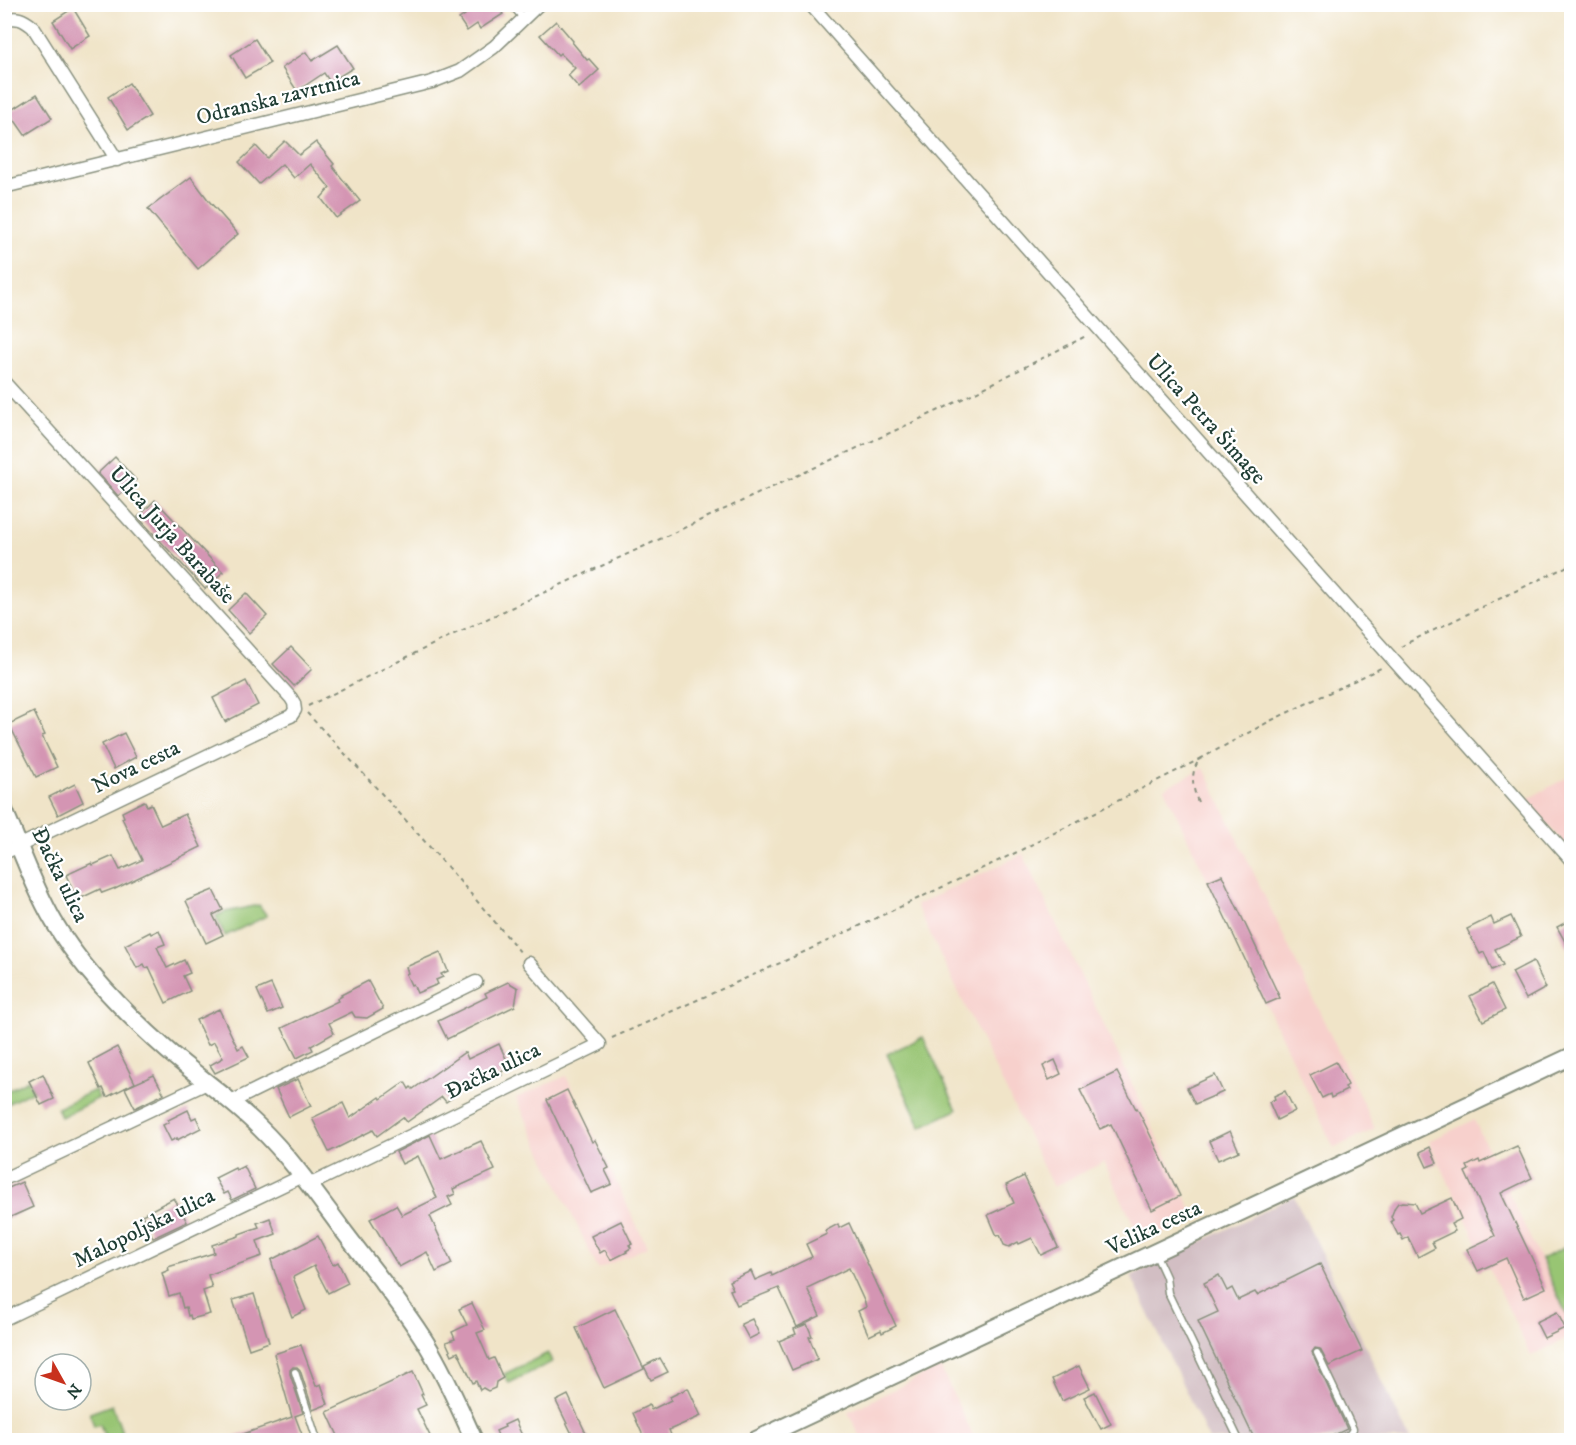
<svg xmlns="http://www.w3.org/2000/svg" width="1576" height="1445" viewBox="0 0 1576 1445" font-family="'IM FELL DW Pica',serif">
  <rect width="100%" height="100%" fill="#fff"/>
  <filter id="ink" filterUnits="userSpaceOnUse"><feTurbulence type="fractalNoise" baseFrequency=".0167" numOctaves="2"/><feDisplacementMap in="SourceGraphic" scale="12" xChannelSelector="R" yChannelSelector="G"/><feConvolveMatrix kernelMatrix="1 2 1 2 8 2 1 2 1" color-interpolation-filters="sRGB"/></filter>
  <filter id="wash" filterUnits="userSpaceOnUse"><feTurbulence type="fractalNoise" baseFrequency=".008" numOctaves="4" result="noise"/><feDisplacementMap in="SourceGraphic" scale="24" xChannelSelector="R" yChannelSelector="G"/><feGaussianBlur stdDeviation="1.35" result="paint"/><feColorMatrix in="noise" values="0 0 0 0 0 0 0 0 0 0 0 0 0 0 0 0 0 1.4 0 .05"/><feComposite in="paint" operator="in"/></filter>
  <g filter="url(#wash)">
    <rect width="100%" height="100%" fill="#f0e4c8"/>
    <g fill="#f7d0cc">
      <polygon points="1204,768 1375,1129 1334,1148 1164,788"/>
      <polygon points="1571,775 1571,852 1526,800"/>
      <polygon points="1023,854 1195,1217 1142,1242 1104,1162 1053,1187 916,905"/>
      <polygon points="566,1076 647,1247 598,1269 516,1098"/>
      <polygon points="1474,1120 1571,1324 1571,1336 1531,1356 1429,1141"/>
      <polygon points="940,1367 975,1440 862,1440 848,1412"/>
    </g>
    <polygon fill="#d2bec3" points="1294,1196 1410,1440 1209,1440 1131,1276"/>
    <g fill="#98c573" stroke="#5c8154" stroke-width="1.5">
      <polygon points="259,905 267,916 225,936 216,916 225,912"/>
      <polygon points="923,1037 957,1110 921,1127 887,1054"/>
      <polygon points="28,1080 33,1091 5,1105 5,1092"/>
      <polygon points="95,1090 99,1098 61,1117 57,1108"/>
      <polygon points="1570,1245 1572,1248 1571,1324 1541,1259"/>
      <polygon points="548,1353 552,1362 509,1383 504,1374"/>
      <polygon points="112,1405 125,1440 106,1440 100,1424 94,1426 90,1413"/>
    </g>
    <g id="blocks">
      <g fill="#d495b3">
        <polygon points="474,4 496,4 503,14 480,29 477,24 467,31 459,19 465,15 467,10"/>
        <polygon points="73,8 90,36 70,49 53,21"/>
        <polygon points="556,21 573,41 572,42 587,60 589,59 599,70 579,88 568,75 575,68 560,53 558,55 540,35"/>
        <polygon points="255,39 270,63 245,78 231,55"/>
        <polygon points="338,45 353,68 330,82 324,73 297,91 282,68 306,52 312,61"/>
        <polygon points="129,83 150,116 128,130 108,97"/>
        <polygon points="37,94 52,118 25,135 9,112"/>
        <polygon points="285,141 299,155 316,142 334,164 332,166 360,201 336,218 321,198 330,188 310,164 294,178 282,164 259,184 239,162 256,146 267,158"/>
        <polygon points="191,177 209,201 238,234 198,269 148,209"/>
        <polygon points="115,457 136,480 118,496 98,473"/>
        <polygon points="155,500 223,572 205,589 138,517"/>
        <polygon points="246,593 267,616 249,633 228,610"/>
        <polygon points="291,647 312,669 294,686 273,664"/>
        <polygon points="246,681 258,705 225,722 213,698"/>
        <polygon points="34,712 45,735 42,736 57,767 36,777 9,724"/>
        <polygon points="124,733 136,757 114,769 102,744"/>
        <polygon points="75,784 83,802 58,815 49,797"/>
        <polygon points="144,801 147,806 151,804 161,825 185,814 201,847 115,889 115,888 102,893 100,889 77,900 66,875 92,863 93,865 113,856 120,870 142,860 122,818 124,817 122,812"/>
        <polygon points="1222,875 1280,998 1266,1004 1208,881"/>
        <polygon points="213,890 223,910 213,915 223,935 206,943 186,901"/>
        <polygon points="1511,916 1521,937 1495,949 1503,965 1492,970 1484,952 1480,954 1467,929 1491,917 1494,924"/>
        <polygon points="1572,919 1572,954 1557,927"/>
        <polygon points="159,930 165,944 157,947 167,968 184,960 190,973 183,976 190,991 166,1003 149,967 146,968 144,964 137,968 125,945 150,932 151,934"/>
        <polygon points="440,952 448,971 441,974 443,977 436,980 438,984 417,993 413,984 411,985 406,974 408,973 406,967"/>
        <polygon points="1533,961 1546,988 1526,999 1512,972"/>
        <polygon points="368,981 383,1009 367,1018 355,1017 352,1012 329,1023 334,1033 311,1046 313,1050 297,1058 282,1028 338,1001 337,999 342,996 341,995"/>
        <polygon points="508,982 518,988 515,1006 447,1039 438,1021 487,997 485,993"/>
        <polygon points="271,984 282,1008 268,1014 257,990"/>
        <polygon points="1492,984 1505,1010 1483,1021 1470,996"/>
        <polygon points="219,1009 238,1049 243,1046 249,1057 215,1073 210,1065 223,1058 214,1042 208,1045 196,1020"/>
        <polygon points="499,1044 510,1067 501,1072 502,1075 490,1080 489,1078 480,1082 478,1079 446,1102 442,1097 407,1122 403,1117 377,1136 373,1130 329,1152 312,1118 343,1103 350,1118 380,1097 381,1099 405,1082 409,1089 411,1087 413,1089 465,1052 468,1059"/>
        <polygon points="117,1047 135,1083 107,1097 103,1088 101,1089 89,1063 93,1061 93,1060"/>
        <polygon points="1055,1060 1061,1074 1049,1080 1043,1066"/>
        <polygon points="1336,1062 1348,1085 1345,1087 1347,1090 1331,1098 1330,1094 1322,1098 1310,1075"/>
        <polygon points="1117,1072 1136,1109 1137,1108 1180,1196 1152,1210 1111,1124 1100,1129 1080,1090"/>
        <polygon points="43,1074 54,1099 41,1105 29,1081"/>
        <polygon points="154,1075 164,1094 135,1108 125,1088"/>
        <polygon points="1215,1075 1223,1092 1195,1104 1187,1088"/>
        <polygon points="298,1079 311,1106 289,1117 276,1089"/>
        <polygon points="567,1090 592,1142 595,1140 609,1168 605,1170 612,1184 591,1193 547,1100"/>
        <polygon points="1285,1091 1295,1111 1277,1120 1269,1102 1275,1099 1274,1096"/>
        <polygon points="188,1110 192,1119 196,1117 201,1128 177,1140 177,1138 171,1141 163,1125 169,1122 168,1120"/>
        <polygon points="1230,1131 1239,1151 1218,1160 1209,1141"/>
        <polygon points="430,1135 441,1159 481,1141 495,1170 453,1189 455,1194 448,1197 452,1205 430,1216 452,1264 436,1272 427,1252 399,1267 370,1219 396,1205 402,1215 437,1198 418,1156 402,1164 396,1152"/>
        <polygon points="1517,1146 1532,1178 1501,1193 1546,1288 1524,1298 1506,1258 1478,1271 1467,1249 1495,1236 1465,1172 1469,1170 1467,1166 1479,1160 1480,1163"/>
        <polygon points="1430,1147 1437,1163 1427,1167 1420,1152"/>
        <polygon points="244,1166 255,1189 232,1200 228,1192 224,1194 215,1178 235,1168 236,1170"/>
        <polygon points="1024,1176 1058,1247 1041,1255 1032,1238 1019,1244 1018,1242 1009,1247 1004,1245 1000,1235 997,1236 988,1215 1014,1203 1006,1185"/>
        <polygon points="22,1182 33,1207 4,1220 4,1190"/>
        <polygon points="174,1198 187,1222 153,1238 142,1215"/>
        <polygon points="1452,1198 1461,1219 1451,1224 1455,1231 1432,1242 1435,1248 1418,1257 1408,1237 1403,1240 1400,1234 1398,1235 1391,1221 1393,1220 1391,1217 1395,1207 1398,1203 1403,1202 1415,1203 1420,1213"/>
        <polygon points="270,1218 276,1234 257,1241 262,1256 208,1275 212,1288 203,1291 210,1314 191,1319 190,1315 188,1316 186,1307 183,1308 179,1293 169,1296 162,1273 169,1270 168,1267 214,1253 212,1245 239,1236 239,1234 259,1227 257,1223"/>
        <polygon points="621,1221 632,1244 629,1245 631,1248 626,1251 627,1252 611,1260 605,1250 600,1253 591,1236"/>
        <polygon points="849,1223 896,1326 882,1333 881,1330 869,1336 858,1311 866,1307 865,1303 849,1268 807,1288 820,1316 797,1327 779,1288 737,1305 730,1290 733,1289 729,1281 751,1271 755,1280 771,1273 772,1276 812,1257 806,1244 827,1234 825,1231 838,1224 839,1228"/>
        <polygon points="318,1236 333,1265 338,1262 348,1283 328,1293 314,1266 293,1277 306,1310 292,1317 275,1273 271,1260"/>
        <polygon points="1320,1264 1362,1351 1329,1366 1320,1349 1315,1348 1312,1352 1347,1429 1324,1440 1255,1440 1198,1321 1218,1312 1204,1283 1219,1275 1227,1291 1232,1288 1238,1300 1255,1292 1257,1295"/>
        <polygon points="254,1294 269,1342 249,1349 233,1300"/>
        <polygon points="472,1303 485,1330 477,1333 489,1360 494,1358 503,1378 496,1382 495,1388 488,1391 483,1388 480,1390 476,1381 473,1383 458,1352 452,1355 446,1342 455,1339 452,1332 467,1325 459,1309"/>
        <polygon points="615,1309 644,1369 604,1388 576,1328"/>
        <polygon points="1557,1312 1565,1328 1544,1338 1536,1322"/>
        <polygon points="752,1319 759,1334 749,1339 741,1324"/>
        <polygon points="807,1324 812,1336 809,1337 818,1359 792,1370 779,1341 796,1334 794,1329"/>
        <polygon points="301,1345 316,1386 321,1384 328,1404 313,1410 300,1370 297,1367 293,1367 290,1370 290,1374 303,1413 295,1416 303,1437 293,1440 230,1440 229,1439 292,1417 274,1354"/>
        <polygon points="660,1358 668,1372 651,1380 644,1366"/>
        <polygon points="1079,1366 1090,1388 1062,1401 1052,1379"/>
        <polygon points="413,1372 423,1394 421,1395 426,1405 417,1409 432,1440 340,1440 327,1412"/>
        <polygon points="688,1388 701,1416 669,1430 673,1440 645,1440 633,1413 649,1405 651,1410 671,1400 670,1397"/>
        <polygon points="1095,1392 1111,1424 1101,1429 1084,1397"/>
        <polygon points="568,1395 589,1440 575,1440 556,1401"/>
        <polygon points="515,1420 524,1440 500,1440 496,1431 505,1427 504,1425"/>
      </g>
    </g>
  </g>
  <g filter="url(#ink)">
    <use href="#blocks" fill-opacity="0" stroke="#88907e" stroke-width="1.5"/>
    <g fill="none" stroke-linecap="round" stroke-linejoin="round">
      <g stroke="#88907e" stroke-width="9">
        <g id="lane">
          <polyline points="511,4 524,19"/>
          <polyline points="1155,1253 1166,1277 1168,1293 1239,1440"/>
          <polyline points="1317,1353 1353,1429 1350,1434 1339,1440"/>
          <polyline points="295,1372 317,1440"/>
        </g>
      </g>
      <g stroke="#88907e" stroke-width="15">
        <g id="street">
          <polyline points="810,4 1572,861"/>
          <path d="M4,20C17,16 23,19 33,27L117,160"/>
          <polyline points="4,187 432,82 460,71 494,47 539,4"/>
          <polyline points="4,382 291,698 294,703 295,710 291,716 286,718 4,853"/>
          <polyline points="231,1102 476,982"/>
          <polyline points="4,1179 207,1083"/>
          <polyline points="309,1185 600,1044 529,963"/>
          <polyline points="4,1319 302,1176"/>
        </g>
      </g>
      <g stroke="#88907e" stroke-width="20">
        <g id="secondary">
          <path d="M4,810C20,847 34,888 54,922C83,971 126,1014 168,1051C198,1077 231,1099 259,1127C292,1159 318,1197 345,1233C372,1269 402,1304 426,1343C445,1374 459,1407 474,1440"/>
          <polyline points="756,1440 1572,1056"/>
        </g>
      </g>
      <g stroke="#88907e" stroke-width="2" stroke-dasharray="4.5 4.5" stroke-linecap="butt">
        <polyline points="1401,647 1407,643 1572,564"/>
        <polyline points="308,706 452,635 946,407 1088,335"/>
        <path d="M307,713C380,791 452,870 521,953"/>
        <path d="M1198,802C1192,787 1190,771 1200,759L1272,720L1383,667"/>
        <polyline points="612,1038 789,959 1015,853 1200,759"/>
      </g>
      <use href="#lane" stroke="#fff" stroke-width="6"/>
      <use href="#street" stroke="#fff" stroke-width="12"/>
      <use href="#secondary" stroke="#fff" stroke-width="16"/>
    </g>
  </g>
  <g text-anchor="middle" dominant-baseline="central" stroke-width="4.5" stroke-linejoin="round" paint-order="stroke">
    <g font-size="22" fill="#1f3d34" stroke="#fff">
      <text transform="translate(278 98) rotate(-14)">Odranska zavrtnica</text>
      <text transform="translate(1206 419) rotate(48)">Ulica Petra Šimage</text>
      <text transform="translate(172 535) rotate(48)">Ulica Jurja Barabaše</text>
      <text transform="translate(136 767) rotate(-26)">Nova cesta</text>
      <text transform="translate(60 875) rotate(64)">Đačka ulica</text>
      <text transform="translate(493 1071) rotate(-26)">Đačka ulica</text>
      <text transform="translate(144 1228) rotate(-26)">Malopoljska ulica</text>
      <text transform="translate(1154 1228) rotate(-25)">Velika cesta</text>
    </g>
  </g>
  <rect width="1576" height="1445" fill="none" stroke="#fff" stroke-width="24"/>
  <g transform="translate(63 1382) rotate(130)"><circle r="28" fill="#ffffff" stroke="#a5b1ae" stroke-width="1.5"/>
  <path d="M0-4.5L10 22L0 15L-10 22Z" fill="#c8321e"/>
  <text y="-9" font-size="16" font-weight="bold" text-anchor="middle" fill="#1f3d34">N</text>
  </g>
</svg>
